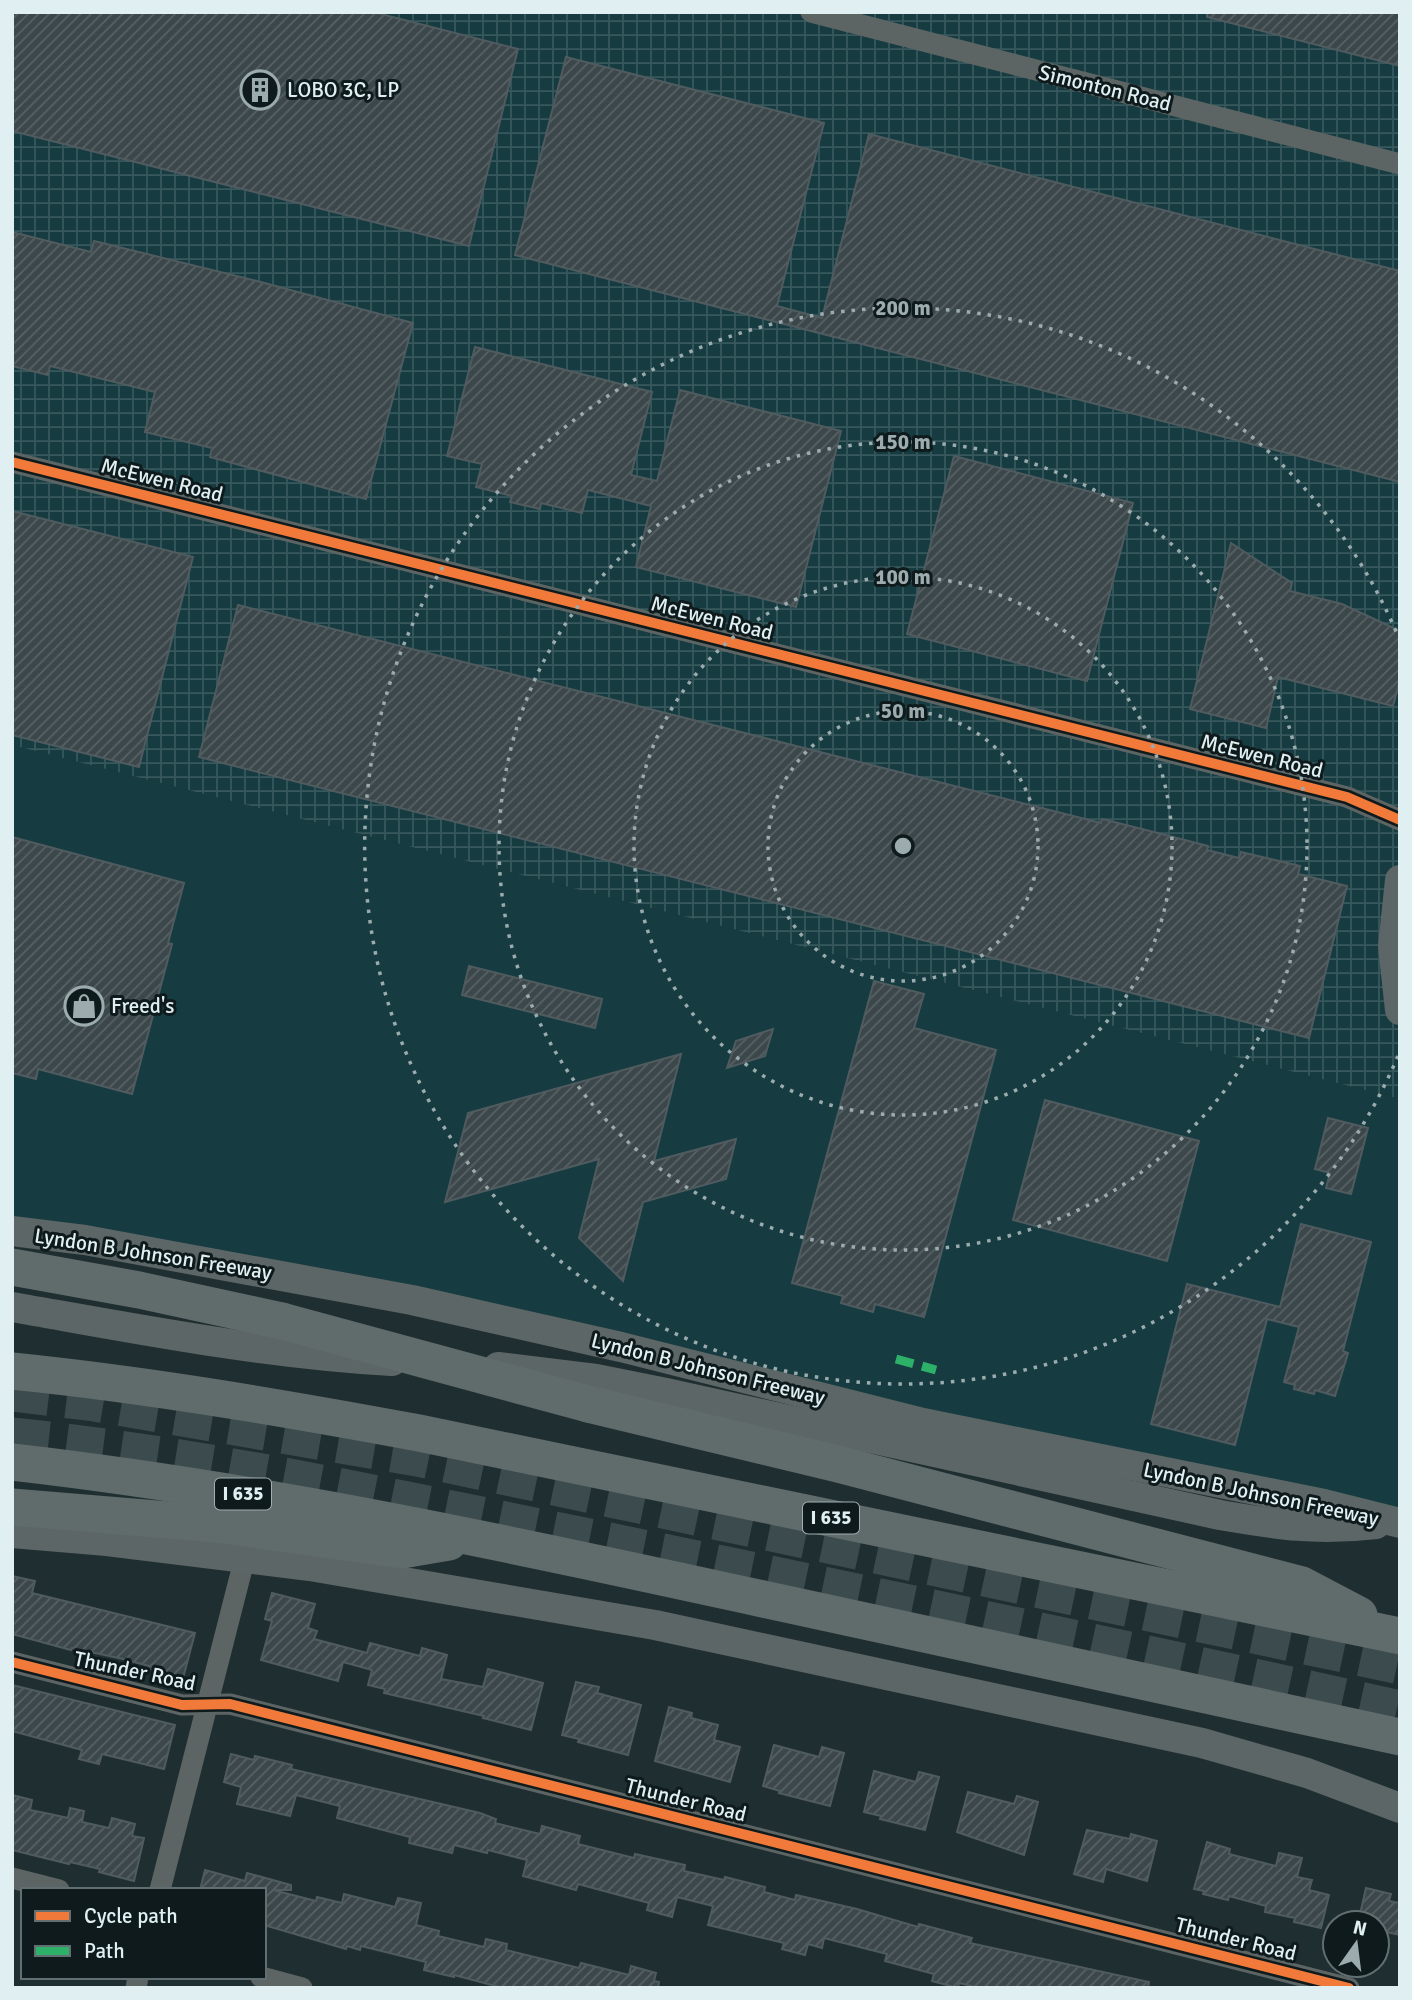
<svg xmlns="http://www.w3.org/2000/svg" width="1412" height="2000" viewBox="0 0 1412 2000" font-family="Signika,sans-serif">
  <defs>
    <pattern id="industrial-grid" width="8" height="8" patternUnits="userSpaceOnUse" patternTransform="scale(1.75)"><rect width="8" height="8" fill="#163c41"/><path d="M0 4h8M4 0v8" fill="none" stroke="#37585d"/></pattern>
    <pattern id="building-hatch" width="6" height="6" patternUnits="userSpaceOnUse" patternTransform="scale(1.75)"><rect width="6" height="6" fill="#3c474b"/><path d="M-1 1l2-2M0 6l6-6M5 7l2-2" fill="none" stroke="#586265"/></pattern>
  </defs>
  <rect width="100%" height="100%" fill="#1f2f31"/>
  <polygon fill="#163c41" points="12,745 1400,1099 1400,1508 12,1225"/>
  <polygon fill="url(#industrial-grid)" points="12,12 1400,12 1400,1099 12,745"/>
  <g fill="url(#building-hatch)" stroke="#505b5f" stroke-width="2">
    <polygon points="12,12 373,12 518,49 469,246 12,131"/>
    <polygon points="1207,12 1400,12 1400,66 1207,17"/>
    <polygon points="566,57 824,123 777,306 822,318 869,134 1400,271 1400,482 515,255"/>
    <polygon points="12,232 91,252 94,241 257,281 413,323 366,499 210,457 212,448 145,432 155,392 50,366 48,375 12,366"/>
    <polygon points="475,347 652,392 631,475 657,481 680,390 841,431 796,607 636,567 651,506 588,490 582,513 541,503 540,509 510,502 512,496 476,487 482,464 447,456"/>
    <polygon points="954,456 1133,503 1087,681 907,634"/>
    <polygon points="12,511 193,557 139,767 12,735"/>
    <polygon points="1231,543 1292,583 1290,591 1342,604 1400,631 1400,679 1393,706 1278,677 1266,728 1190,709"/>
    <polygon points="238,605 1101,823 1102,819 1146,830 1208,846 1207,850 1239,858 1241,852 1300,866 1298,874 1347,886 1309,1038 199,757"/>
    <polygon points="12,837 184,883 168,943 172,944 132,1094 38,1069 36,1079 12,1073"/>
    <polygon points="469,966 602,999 595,1028 462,995"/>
    <polygon points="874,981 924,994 914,1028 996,1050 924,1317 875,1304 873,1312 841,1303 843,1296 792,1283"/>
    <polygon points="773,1029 765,1056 727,1068 736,1041"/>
    <polygon points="681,1054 654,1161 736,1139 726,1179 643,1202 623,1281 579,1238 599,1159 445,1202 468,1113"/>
    <polygon points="1045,1100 1199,1141 1167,1261 1013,1220"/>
    <polygon points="1328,1118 1368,1128 1351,1194 1326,1188 1330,1173 1315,1169"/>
    <polygon points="1301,1224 1371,1242 1343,1351 1348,1353 1335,1396 1315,1390 1314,1394 1294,1389 1295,1385 1284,1382 1299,1327 1267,1319 1235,1445 1151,1424 1187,1284 1280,1307"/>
    <polygon points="12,1576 35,1581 32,1593 195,1633 183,1678 148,1669 149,1666 123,1659 72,1648 71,1650 12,1634"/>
    <polygon points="272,1593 315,1604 308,1628 317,1631 314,1639 367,1653 370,1643 420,1656 422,1648 447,1655 441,1679 483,1687 488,1669 543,1683 531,1730 483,1718 484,1716 384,1693 385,1689 368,1685 372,1670 343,1662 338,1681 261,1660 272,1621 265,1619"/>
    <polygon points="576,1682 599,1687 597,1693 641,1705 628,1755 578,1742 579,1739 562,1735"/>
    <polygon points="12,1685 175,1725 164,1769 102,1754 99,1764 79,1759 82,1750 12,1731"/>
    <polygon points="669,1707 692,1713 691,1718 718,1725 714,1740 740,1747 730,1782 655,1761"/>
    <polygon points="774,1745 819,1757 822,1747 844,1753 830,1806 779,1793 780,1791 763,1786"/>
    <polygon points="231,1754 254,1760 255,1756 292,1765 291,1769 480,1813 496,1819 495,1823 540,1834 542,1826 580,1836 578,1844 634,1858 635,1854 685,1865 684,1871 724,1880 725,1877 765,1887 764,1892 795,1900 796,1895 857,1909 918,1927 919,1924 972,1938 970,1943 1149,1982 1148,1988 980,1988 959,1983 958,1988 932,1981 934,1974 885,1961 887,1954 824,1938 822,1948 808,1944 805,1955 782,1949 784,1943 708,1925 713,1906 677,1897 672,1917 647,1910 649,1903 578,1884 576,1890 523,1876 527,1860 488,1850 487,1853 454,1845 452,1853 409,1843 410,1837 337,1818 340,1806 296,1795 290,1816 237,1804 241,1787 224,1782"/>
    <polygon points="874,1771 916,1782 919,1772 939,1777 925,1830 880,1819 881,1816 864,1812"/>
    <polygon points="968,1792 1014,1804 1017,1796 1038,1802 1024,1855 957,1832"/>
    <polygon points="12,1795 32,1800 30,1810 50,1814 68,1818 70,1808 84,1811 82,1822 109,1828 112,1818 135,1824 132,1836 144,1838 134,1881 99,1872 100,1869 70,1862 69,1864 12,1850"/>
    <polygon points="1087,1830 1130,1839 1131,1834 1157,1841 1147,1881 1106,1869 1103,1882 1074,1874"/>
    <polygon points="1207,1842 1230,1849 1229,1854 1276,1866 1279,1853 1302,1858 1297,1877 1312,1880 1309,1890 1329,1895 1321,1928 1294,1922 1295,1918 1265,1912 1266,1906 1229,1896 1228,1900 1203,1894 1204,1891 1194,1889"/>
    <polygon points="205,1870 245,1881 247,1873 291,1885 291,1890 273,1890 316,1901 317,1897 342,1903 344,1894 395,1907 398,1898 421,1903 416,1925 439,1931 438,1936 484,1947 486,1939 507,1944 506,1950 579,1968 581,1963 629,1975 631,1966 656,1973 654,1981 659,1982 658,1988 503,1988 454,1975 454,1977 424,1970 426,1962 361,1946 360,1950 347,1946 346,1949 264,1925 264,1890 200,1890"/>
    <polygon points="1366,1888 1391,1894 1389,1901 1400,1903 1400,1935 1377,1930 1377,1923 1358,1923"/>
  </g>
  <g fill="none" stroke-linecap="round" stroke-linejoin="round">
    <g stroke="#3c4c4e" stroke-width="37" stroke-dasharray="37 18" stroke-linecap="butt">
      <polyline points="12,1393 94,1403 417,1458 1400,1666"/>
      <path d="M12,1436C203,1455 391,1497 579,1535C853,1590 1127,1649 1400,1709"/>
    </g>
    <g stroke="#5d6564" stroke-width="21">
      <polyline points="811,12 1400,164"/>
      <polyline points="12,462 1347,797 1400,820"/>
      <polyline points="12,1662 182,1705 230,1704 1349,1988"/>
      <polyline points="12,1878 59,1890"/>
      <polyline points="160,1890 245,1557"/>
      <polyline points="261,1977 302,1988"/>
      <polyline points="136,1988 138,1977"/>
    </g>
    <g stroke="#5d6667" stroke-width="30">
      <polyline points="1400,880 1393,946 1400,1010"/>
      <polyline points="12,1231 85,1240 412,1300 621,1347 923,1423 1324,1504 1400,1523"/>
      <path d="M12,1307C138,1329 264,1354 392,1361"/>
      <path d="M498,1367L596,1379L666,1393L1220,1515C1278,1525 1317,1531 1376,1524"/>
      <polyline points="12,1533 107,1541 310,1566 655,1625 1202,1743 1307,1773 1400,1808"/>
    </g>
    <g stroke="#606b6c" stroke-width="37">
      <polyline points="12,1267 139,1290 282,1321"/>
      <path d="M12,1371C149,1385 284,1408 419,1433L1400,1636"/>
      <polyline points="588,1404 838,1464 1302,1585 1359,1615"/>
      <path d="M12,1462C258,1490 498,1541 740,1594C960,1641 1180,1689 1400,1737"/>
      <polyline points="12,1507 217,1524 402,1550 449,1542"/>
    </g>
    <polyline stroke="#606b6c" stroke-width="37" points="282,1321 588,1404"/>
    <polyline stroke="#2db169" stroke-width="9" stroke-dasharray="18 9" stroke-linecap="butt" points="896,1359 936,1370"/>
    <g stroke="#0e1a1c" stroke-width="15">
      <g id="cycleway">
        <polyline points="12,462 1347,797 1400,820"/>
        <polyline points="12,1662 182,1705 230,1704 1349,1988"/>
      </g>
    </g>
    <use href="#cycleway" stroke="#f17a3a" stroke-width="10"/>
  </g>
  <g fill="none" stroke="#9cacae" stroke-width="3.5" stroke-dasharray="3.5 7">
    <circle cx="903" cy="846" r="135"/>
    <circle cx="903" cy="846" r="269"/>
    <circle cx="903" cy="846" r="404"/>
    <path d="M1398 1056A538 538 0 1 1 1398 636"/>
  </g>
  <defs>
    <g id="building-ring" transform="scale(2.0125)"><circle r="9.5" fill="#0e1a1c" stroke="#9cacae" stroke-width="1.5"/><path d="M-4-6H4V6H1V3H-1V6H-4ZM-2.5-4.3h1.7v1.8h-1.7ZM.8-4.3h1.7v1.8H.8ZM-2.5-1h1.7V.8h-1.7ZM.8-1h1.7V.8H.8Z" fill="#9cacae"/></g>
    <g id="shop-ring" transform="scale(2.0125)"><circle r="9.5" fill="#0e1a1c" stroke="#9cacae" stroke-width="1.5"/><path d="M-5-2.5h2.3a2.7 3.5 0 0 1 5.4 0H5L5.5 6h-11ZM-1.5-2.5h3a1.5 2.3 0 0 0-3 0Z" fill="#9cacae"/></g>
  </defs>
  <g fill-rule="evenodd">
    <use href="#building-ring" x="260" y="90"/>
    <use href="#shop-ring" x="84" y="1006"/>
  </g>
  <g text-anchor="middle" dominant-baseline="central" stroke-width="6" stroke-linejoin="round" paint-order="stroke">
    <g fill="#0e1a1c" stroke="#a0afb2" stroke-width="2">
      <rect x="215" y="1478.5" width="56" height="31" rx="5"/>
      <rect x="803" y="1502.5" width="56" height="31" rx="5"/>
    </g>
    <g font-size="19" font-weight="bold" fill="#dfeff2">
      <text x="243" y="1494">I 635</text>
      <text x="831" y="1518">I 635</text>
    </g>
    <g font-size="21" fill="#dfeff2" stroke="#0e1a1c">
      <text transform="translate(1105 88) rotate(14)">Simonton Road</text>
      <text transform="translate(162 480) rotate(14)">McEwen Road</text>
      <text transform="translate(712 618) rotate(14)">McEwen Road</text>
      <text transform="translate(1262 756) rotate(14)">McEwen Road</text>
      <text transform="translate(153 1254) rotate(9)">Lyndon B Johnson Freeway</text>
      <text transform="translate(708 1369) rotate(14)">Lyndon B Johnson Freeway</text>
      <text transform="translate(1261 1494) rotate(12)">Lyndon B Johnson Freeway</text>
      <text transform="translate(135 1671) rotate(12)">Thunder Road</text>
      <text transform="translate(686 1800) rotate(14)">Thunder Road</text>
      <text transform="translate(1236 1939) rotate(14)">Thunder Road</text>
    </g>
    <g font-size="21" fill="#dfeff2" stroke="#0e1a1c" text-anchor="start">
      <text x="287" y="90">LOBO 3C, LP</text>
      <text x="111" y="1006">Freed's</text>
    </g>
  </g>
  <circle cx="903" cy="846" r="10" fill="#9cacae" stroke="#0e1a1c" stroke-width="3.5"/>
  <g font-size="21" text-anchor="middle" font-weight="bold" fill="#9cacae" stroke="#0e1a1c" stroke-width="6" stroke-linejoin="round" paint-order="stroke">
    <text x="903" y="315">200 m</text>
    <text x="903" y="449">150 m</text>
    <text x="903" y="584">100 m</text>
    <text x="903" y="718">50 m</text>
  </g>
  <rect width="1412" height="2000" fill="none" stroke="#dfeff2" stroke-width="28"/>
  <rect x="21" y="1888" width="245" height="91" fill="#0e1a1c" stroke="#626f72" stroke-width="2"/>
  <rect x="35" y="1911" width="35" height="10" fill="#f17a3a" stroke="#626f72" stroke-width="2"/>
  <text x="84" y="1923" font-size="21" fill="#dfeff2">Cycle path</text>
  <rect x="35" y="1946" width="35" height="10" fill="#2db169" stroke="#626f72" stroke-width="2"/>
  <text x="84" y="1958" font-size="21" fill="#dfeff2">Path</text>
  <g transform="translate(1356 1944) rotate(14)"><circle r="33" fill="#0e1a1c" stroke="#626f72" stroke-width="2"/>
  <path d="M0-5L12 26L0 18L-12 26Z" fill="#9cacae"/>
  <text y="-10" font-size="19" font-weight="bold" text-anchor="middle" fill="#dfeff2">N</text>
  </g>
</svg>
